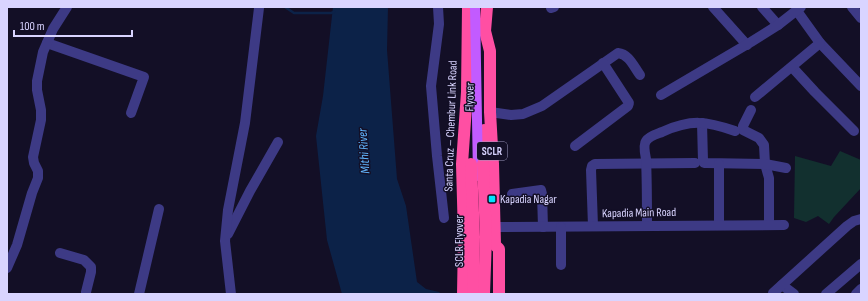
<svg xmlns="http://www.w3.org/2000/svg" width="868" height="301" viewBox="0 0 868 301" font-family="'Sofia Sans Condensed',sans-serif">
  <rect width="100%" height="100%" fill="#130f26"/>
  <polygon fill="#12302f" points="840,151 861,160 861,188 834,217 829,224 818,216 806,222 794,218 795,156 831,166"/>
  <polygon fill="#0c2248" points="333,7 388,7 387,50 397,179 406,206 417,282 426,289 439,292 441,294 342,294 327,240 316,136 323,96"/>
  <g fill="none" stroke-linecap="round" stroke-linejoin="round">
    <polyline stroke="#0c2248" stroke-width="2.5" points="285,7 294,13 331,13 334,12"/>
    <g stroke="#3d3a85" stroke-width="10">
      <polyline points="438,7 439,24 431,86 437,156 444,218"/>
      <polyline points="713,7 747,45"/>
      <polyline points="762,7 778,25"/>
      <polyline points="852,7 861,18"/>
      <polyline points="551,8 554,7"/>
      <polyline points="797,11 820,43 861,86"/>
      <polyline points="47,43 144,77 131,113"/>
      <polyline points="792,67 815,92 854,131"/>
      <polyline points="661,95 751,42 778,25 801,7"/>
      <polyline points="755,97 820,43"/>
      <polyline points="751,110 743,126 743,130 759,138 764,145 765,164 769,178 769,225"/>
      <path d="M490,112L511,115L523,114L542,106L618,53C629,54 634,67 640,75"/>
      <polyline points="702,123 703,161 704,163 706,163 765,164 786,168"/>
      <polyline points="575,146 628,106 629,103 603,63"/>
      <polyline points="512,194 541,190 542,194 543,227"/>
      <polyline points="719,225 719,164"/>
      <polyline points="593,226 591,170 592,166 595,164 695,163"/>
      <path d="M647,226C647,204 647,181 646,159C645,154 643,145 646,141C649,136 657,134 662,132C691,119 706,121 735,131"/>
      <polyline points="495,227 784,225"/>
      <polyline points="561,227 561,265"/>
      <polyline points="228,234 250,191 278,142"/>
      <polyline points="60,253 84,260 91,267 91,272 86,292 86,294"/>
      <polyline points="7,268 17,245 32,193 38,178 38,171 34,163 33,157 41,120 41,110 37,90 37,81 43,52 53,29 67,7"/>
      <polyline points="782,285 794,294"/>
      <polyline points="773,293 847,226 854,221 861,219"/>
      <polyline points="139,294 159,209"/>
      <polyline points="231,294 225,241 228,210 245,123 259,8"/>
      <polyline points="826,294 861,264"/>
      <polyline points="856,294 861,289"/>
    </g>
    <g stroke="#ff4fa3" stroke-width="12">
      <polyline points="487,7 485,31 490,51 490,112 493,164 495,245 499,249 499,294"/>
      <polyline points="483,164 484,130"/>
      <polyline points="463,294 464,237 462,164 467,92 468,7"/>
    </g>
    <polyline stroke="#c25bff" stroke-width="10" points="475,7 478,176"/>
    <g stroke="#ff4fa3" stroke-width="12">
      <polyline points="471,164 474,237 473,294"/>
      <polyline points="483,164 486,237 484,294"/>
    </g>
  </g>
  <rect fill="#00e5ff" stroke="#130f26" stroke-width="1.5" x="488" y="195" width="8" height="8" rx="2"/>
  <g text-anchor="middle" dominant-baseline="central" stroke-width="3" stroke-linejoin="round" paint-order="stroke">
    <rect fill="#130f26" stroke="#9e99be" stroke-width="1" x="477" y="142" width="30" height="18" rx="3"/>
    <g font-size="11" font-weight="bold" fill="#d9d4ff">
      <text x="492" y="151">SCLR</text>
    </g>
    <g font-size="12" fill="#d9d4ff" stroke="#130f26">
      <text transform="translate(470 97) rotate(-89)">Flyover</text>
      <text transform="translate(451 126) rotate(-88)">Santa Cruz – Chembur Link Road</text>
      <text transform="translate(639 213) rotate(-1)">Kapadia Main Road</text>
      <text transform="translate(459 241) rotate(-90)">SCLR Flyover</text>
    </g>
    <g font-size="12" fill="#d9d4ff" stroke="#130f26" text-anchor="start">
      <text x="500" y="199">Kapadia Nagar</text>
    </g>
    <g font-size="13" font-style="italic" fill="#62b6ff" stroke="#130f26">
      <text transform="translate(364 151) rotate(-94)">Mithi River</text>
    </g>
  </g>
  <rect width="868" height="301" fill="none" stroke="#d9d4ff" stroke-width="16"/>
  <path d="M14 30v6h118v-6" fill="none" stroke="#d9d4ff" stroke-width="2"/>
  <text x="20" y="30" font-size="12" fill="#d9d4ff" stroke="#130f26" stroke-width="3" paint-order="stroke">100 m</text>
</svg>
